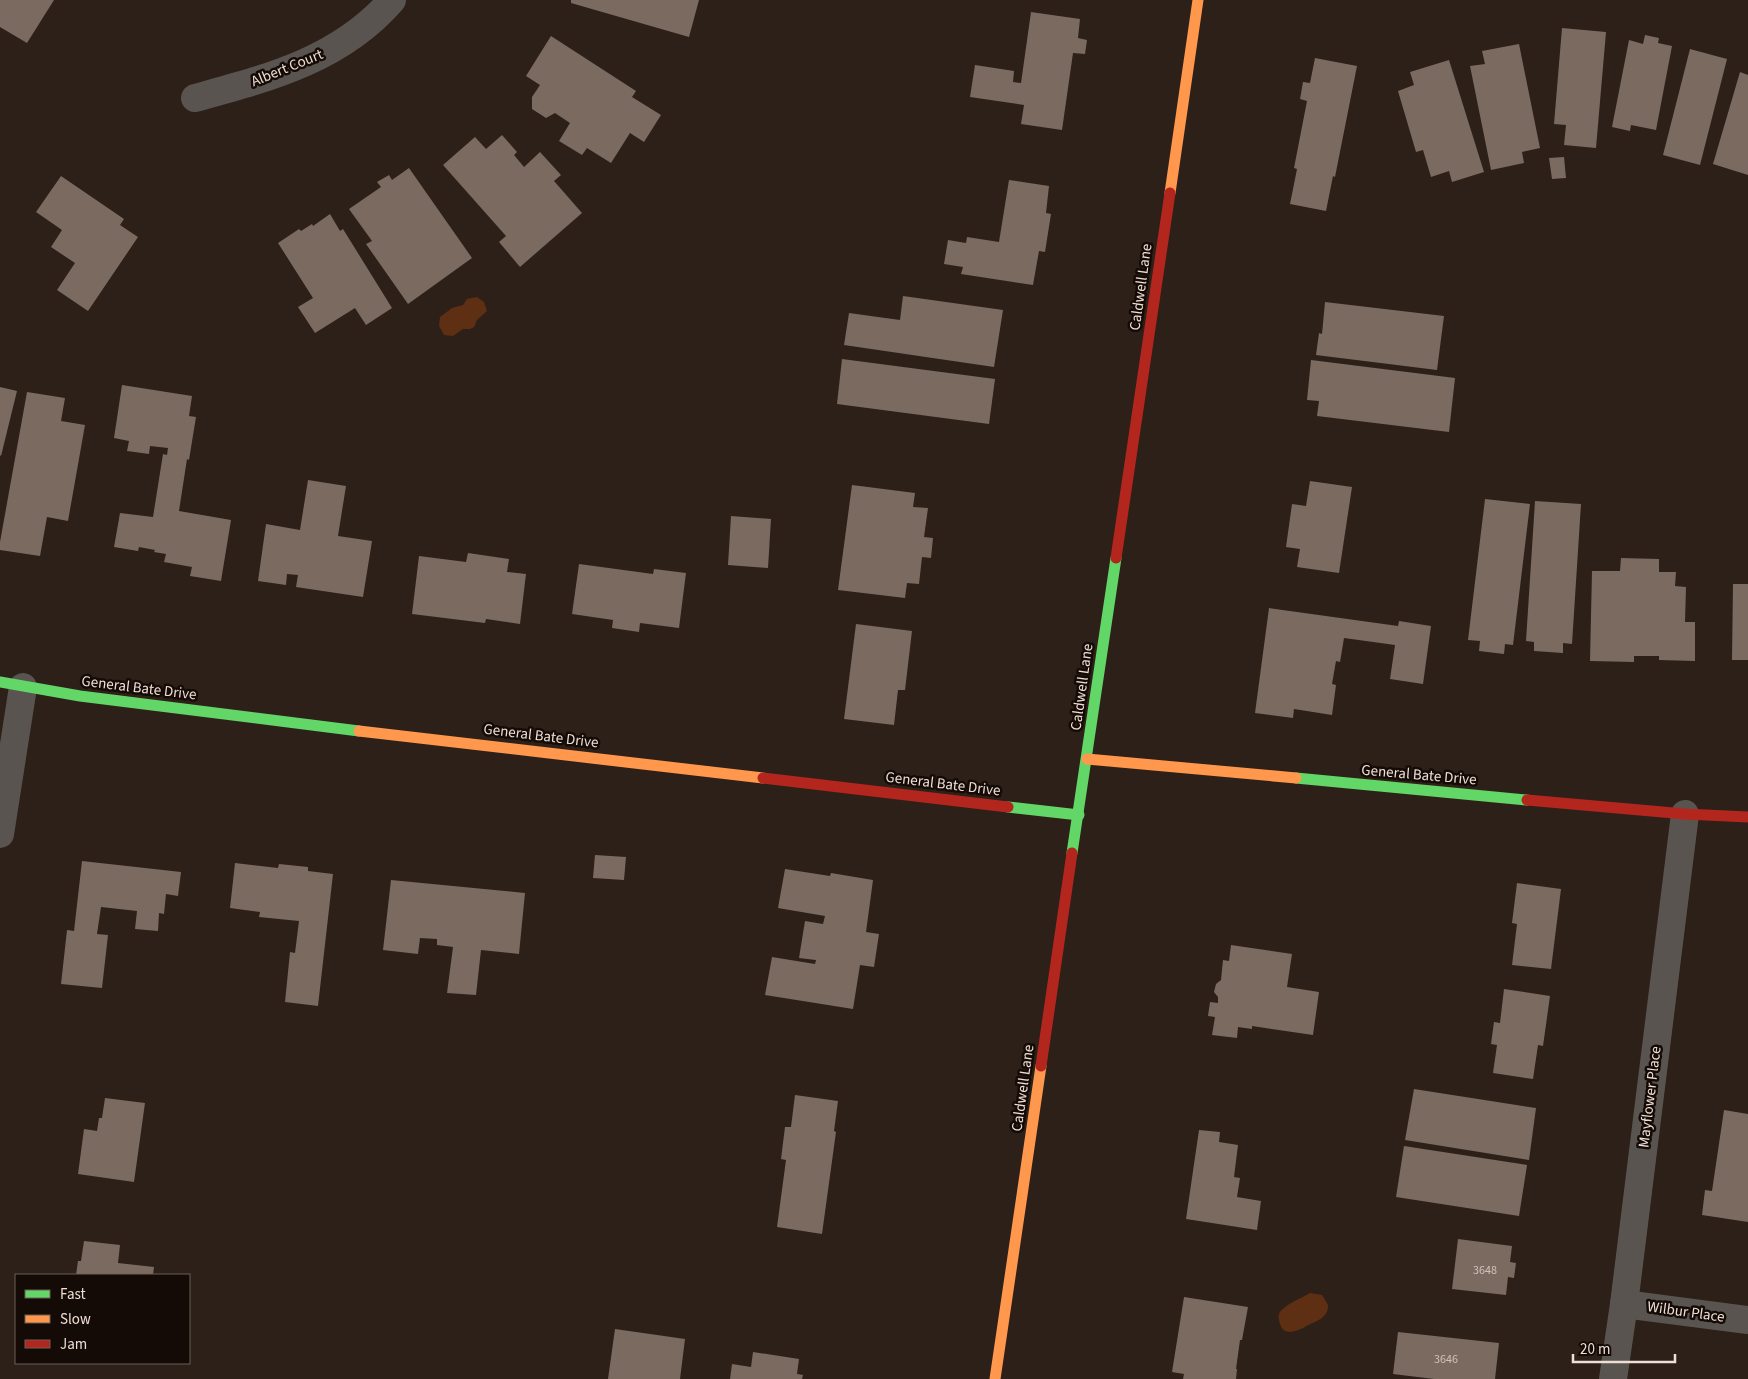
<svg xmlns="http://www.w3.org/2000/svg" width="1748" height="1379" viewBox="0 0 1748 1379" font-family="'Source Sans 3',sans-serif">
  <rect width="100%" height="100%" fill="#2d2018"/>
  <g fill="#5e2f12">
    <polygon points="477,297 484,302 487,311 477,320 474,327 470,329 463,329 453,336 444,335 439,326 440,317 452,308 463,305 467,299"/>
    <path d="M1310,1293L1322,1295L1328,1305C1328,1310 1327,1313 1324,1316C1320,1320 1315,1322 1310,1324C1300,1330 1282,1340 1279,1320C1278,1315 1279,1312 1283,1309C1290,1302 1302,1298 1310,1293Z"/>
  </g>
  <g fill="#7b6a60">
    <polygon points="0,0 54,0 27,43 0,27"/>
    <polygon points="571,0 699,0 689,37 571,3"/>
    <polygon points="1031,12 1080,19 1078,38 1087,40 1085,54 1073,53 1062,130 1021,124 1024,105 970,97 975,65 1014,71 1013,82 1021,83"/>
    <polygon points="1562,28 1606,32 1596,148 1564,145 1566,125 1554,124"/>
    <polygon points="1645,35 1659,38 1658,43 1672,46 1656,130 1631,125 1630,131 1612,127 1629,40 1643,44"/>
    <polygon points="551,36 636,91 632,97 661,115 644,142 630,133 611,163 587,148 582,155 559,141 570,123 555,113 546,118 532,109 532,97 540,85 526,76"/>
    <polygon points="1519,44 1540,148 1522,152 1524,163 1491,170 1470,66 1485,64 1482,51"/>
    <polygon points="1690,49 1727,59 1700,165 1663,155"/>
    <polygon points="1315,58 1357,66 1335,177 1333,176 1326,211 1290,204 1297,169 1294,168 1307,101 1300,99 1303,82 1310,83"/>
    <polygon points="1449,60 1484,172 1452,182 1449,171 1431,177 1423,150 1416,152 1398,91 1414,85 1410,72"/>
    <polygon points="1740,72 1748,75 1748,175 1713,164"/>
    <polygon points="502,135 517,152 514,155 524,167 540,152 561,175 554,181 582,213 520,267 499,242 506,236 443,165 475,137 486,149"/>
    <polygon points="1564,157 1566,178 1552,179 1549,158"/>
    <polygon points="409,168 472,258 408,304 366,244 372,241 349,209 381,187 377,182 389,175 392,180"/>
    <polygon points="61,176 124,219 120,225 138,237 88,311 57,290 75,263 51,247 62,230 36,212"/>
    <polygon points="1009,180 1049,186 1046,213 1051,214 1045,252 1039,251 1033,285 961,274 963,267 944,264 948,240 966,243 967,237 999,242"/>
    <polygon points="330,214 340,231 343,229 392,308 366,325 355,308 315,333 298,307 313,298 278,243 299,229 301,231 312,224 313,226"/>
    <polygon points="903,296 1003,310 994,367 844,345 849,313 900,320"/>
    <polygon points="1325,302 1444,316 1437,370 1316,355 1319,333 1322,334"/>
    <polygon points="842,359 995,379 989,424 837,404"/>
    <polygon points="1311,360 1455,378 1449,432 1317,416 1319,401 1307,400"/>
    <polygon points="122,385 192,396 189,416 196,417 189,460 187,459 179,511 231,520 221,581 190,576 192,567 164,562 166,554 154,552 155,550 139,547 138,551 114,547 120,513 153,517 163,454 167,455 168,448 150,446 149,454 127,451 129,441 114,438"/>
    <polygon points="0,387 17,391 1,456 0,455"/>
    <polygon points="27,392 65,398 61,421 85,425 68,521 47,517 40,556 0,550 0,542"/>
    <polygon points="308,480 346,486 338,536 372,541 363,597 296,587 298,575 287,574 286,585 258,581 266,524 300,530"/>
    <polygon points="1310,481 1352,487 1339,573 1297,567 1300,549 1286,547 1292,504 1306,506"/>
    <polygon points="852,485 915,493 913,507 928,508 924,537 933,538 931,558 922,557 919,584 907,583 905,598 838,590"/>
    <polygon points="1485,499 1530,504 1513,645 1505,644 1504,654 1479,651 1480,641 1468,640"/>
    <polygon points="1535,501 1581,504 1572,644 1563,643 1563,653 1534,651 1534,642 1526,641"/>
    <polygon points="731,516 771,519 768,568 728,565"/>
    <polygon points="468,553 509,559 507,572 526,574 520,624 486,619 485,623 412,614 419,556 466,562"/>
    <polygon points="1621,558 1659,559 1659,572 1676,572 1675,586 1686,587 1685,622 1695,622 1695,661 1659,660 1659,656 1634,656 1634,662 1590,661 1592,571 1620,571"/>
    <polygon points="579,564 653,574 654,569 686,573 679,628 640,623 639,632 612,628 613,620 572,614"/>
    <polygon points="1733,584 1748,584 1748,660 1732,660"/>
    <polygon points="1269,608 1398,626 1399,621 1431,626 1423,684 1390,679 1395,645 1344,638 1340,662 1336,661 1332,684 1336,685 1332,715 1294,709 1293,718 1255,713"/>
    <polygon points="856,624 912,631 905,690 898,690 894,725 844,719"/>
    <polygon points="595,855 626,857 624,880 593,878"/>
    <polygon points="82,861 181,872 178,896 166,894 164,914 159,913 158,931 135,929 137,911 101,907 97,934 108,935 102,988 61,984 67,930 74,931"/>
    <polygon points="235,863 278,868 279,864 308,867 308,871 333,874 318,1006 285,1002 290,952 295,953 299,921 259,917 260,912 230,908"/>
    <polygon points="785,869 830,876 831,873 873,880 866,932 879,934 874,967 860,965 853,1009 765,995 772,957 815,964 816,960 799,958 805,921 823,924 825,916 778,908"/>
    <polygon points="391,880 525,893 519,954 481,950 476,995 447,993 453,947 437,945 437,939 420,938 418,954 383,950"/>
    <polygon points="1517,883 1561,889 1551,969 1512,965 1517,924 1512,923"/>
    <polygon points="1231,945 1292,954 1287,987 1319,992 1313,1035 1252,1026 1252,1029 1238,1027 1237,1038 1212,1035 1215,1017 1208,1016 1210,1002 1218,1003 1218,997 1214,992 1216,984 1221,980 1223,960 1229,961"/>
    <polygon points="1504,989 1550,996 1543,1046 1538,1045 1533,1079 1493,1073 1497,1045 1491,1044 1494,1022 1500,1023"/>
    <polygon points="1414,1089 1536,1108 1529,1160 1405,1140"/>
    <polygon points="795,1095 838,1101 834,1131 836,1132 822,1234 777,1227 786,1160 781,1159 785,1127 791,1127"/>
    <polygon points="105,1098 145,1103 134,1182 78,1174 84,1129 97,1131 99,1118 102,1118"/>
    <polygon points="1724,1110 1748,1114 1748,1222 1702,1215 1705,1190 1712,1191"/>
    <polygon points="1199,1130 1220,1132 1219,1142 1238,1145 1234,1177 1240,1178 1237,1197 1261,1201 1257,1230 1186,1219"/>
    <polygon points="1404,1146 1527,1165 1519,1216 1396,1197"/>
    <polygon points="1458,1239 1512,1246 1510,1262 1516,1263 1514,1278 1508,1277 1506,1295 1452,1289"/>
    <polygon points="84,1241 120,1245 118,1263 154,1267 153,1275 76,1275 78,1261 81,1261"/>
    <polygon points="1184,1297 1248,1307 1242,1340 1240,1340 1236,1369 1237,1369 1236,1379 1183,1379 1184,1374 1172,1372"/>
    <polygon points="615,1329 685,1339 680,1379 608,1379"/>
    <polygon points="1398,1332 1499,1343 1495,1379 1434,1379 1393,1374"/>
    <polygon points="753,1352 799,1359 797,1374 803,1375 802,1379 730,1379 732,1364 751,1367"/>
  </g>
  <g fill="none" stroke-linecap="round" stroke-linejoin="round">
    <g stroke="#5a5450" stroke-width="28">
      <path d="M195,98C268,78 340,60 392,0"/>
      <polyline points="0,834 23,687"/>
      <polyline points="1624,1304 1748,1320"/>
      <polyline points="1613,1379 1624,1304 1685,814"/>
    </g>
    <g stroke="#63d668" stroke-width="11">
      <polyline points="0,682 80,696 359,731"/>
      <polyline points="1296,778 1527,800"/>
      <polyline points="1008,807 1079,815"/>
      <polyline points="1072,853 1116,558"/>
    </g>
    <g stroke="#ff974d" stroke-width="11">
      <polyline points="1170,193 1198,0"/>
      <polyline points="359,731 763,778"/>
      <polyline points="1087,759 1296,778"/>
      <polyline points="995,1379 1041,1066"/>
    </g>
    <g stroke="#b3261e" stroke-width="11">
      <polyline points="1116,558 1170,193"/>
      <polyline points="763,778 1008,807"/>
      <polyline points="1527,800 1685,814 1748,817"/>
      <polyline points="1041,1066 1072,853"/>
    </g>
  </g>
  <g text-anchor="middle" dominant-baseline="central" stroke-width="5" stroke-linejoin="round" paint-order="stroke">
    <g font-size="12" fill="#d1c1b8">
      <text x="1485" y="1270">3648</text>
      <text x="1446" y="1359">3646</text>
    </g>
    <g font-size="15" fill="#eeded5" stroke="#150b06">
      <text transform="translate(287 68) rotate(-22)">Albert Court</text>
      <text transform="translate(1141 287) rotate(-82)">Caldwell Lane</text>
      <text transform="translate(1082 687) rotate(-82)">Caldwell Lane</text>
      <text transform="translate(139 688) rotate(7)">General Bate Drive</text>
      <text transform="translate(541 736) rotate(7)">General Bate Drive</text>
      <text transform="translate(1419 775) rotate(5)">General Bate Drive</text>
      <text transform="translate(943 784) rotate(7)">General Bate Drive</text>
      <text transform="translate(1023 1088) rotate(-82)">Caldwell Lane</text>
      <text transform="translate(1650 1097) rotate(-83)">Mayflower Place</text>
      <text transform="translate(1686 1312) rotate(8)">Wilbur Place</text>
    </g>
  </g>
  <rect x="15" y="1274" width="175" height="90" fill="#150b06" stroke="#6c5f59"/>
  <rect x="25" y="1290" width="25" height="8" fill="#63d668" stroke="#6c5f59"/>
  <text x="60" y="1299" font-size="15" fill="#eeded5">Fast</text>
  <rect x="25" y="1315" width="25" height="8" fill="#ff974d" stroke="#6c5f59"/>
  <text x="60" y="1324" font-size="15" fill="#eeded5">Slow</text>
  <rect x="25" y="1340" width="25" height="8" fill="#b3261e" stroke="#6c5f59"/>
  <text x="60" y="1349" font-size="15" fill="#eeded5">Jam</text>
  <path d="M1573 1354v8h102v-8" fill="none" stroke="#eeded5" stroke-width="2.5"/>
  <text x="1580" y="1354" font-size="15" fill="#eeded5" stroke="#150b06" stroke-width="4" paint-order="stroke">20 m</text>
</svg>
